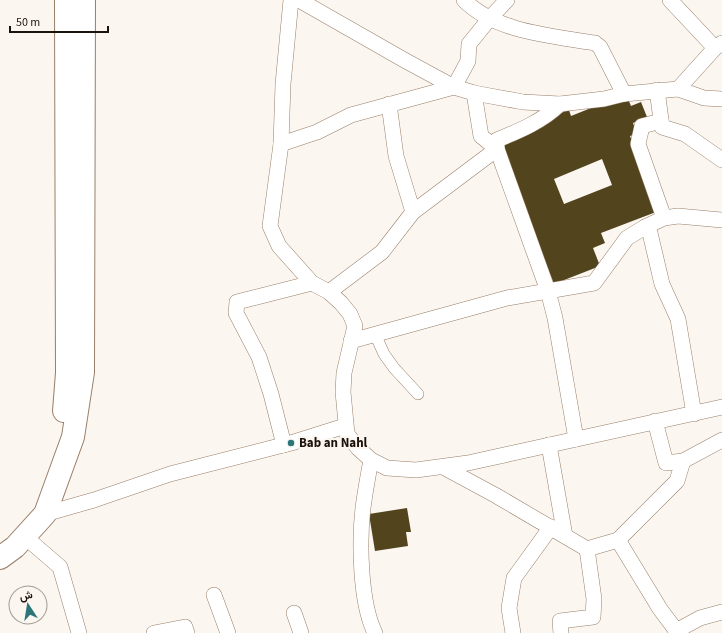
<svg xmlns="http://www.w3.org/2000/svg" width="722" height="633" viewBox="0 0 722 633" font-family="'Source Sans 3',Vazirmatn,sans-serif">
  <rect width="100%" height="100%" fill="#fcf6f1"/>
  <g fill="#52451d" fill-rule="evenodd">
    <path d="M626,94L631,106L641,102L647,117L633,123L637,134L630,136L641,165L639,169L656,212L601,233L605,243L593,248L600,266L554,284L499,142L549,123L547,118L569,110L571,116ZM602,159L612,185L564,204L554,179Z"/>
    <polygon points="407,508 411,532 406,532 408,546 375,551 369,514"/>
  </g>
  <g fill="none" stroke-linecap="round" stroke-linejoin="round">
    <g stroke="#987f68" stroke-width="12">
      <polyline id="pedestrian" points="375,334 384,354 394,368 418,394"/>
    </g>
    <g stroke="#987f68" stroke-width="16">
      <g id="minor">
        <polyline points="291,0 283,84 281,144 270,226 279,246 312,283 329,292 341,303 350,314 355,326 344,373 343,392 347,434 358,448 371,460 387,468 416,470 468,463 722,407"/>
        <polyline points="299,0 406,61 454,87 468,61 469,44 490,18 507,0"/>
        <path d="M464,0C495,32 553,36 595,43L600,47L624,94"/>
        <polyline points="670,0 715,48"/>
        <polyline points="678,89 715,48 722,43"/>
        <polyline points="657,90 662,127 685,134 722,160"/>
        <polyline points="474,93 481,136 497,149"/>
        <polyline points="389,104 396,156 413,212"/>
        <path d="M560,104C543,121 519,131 497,140V149L548,291L555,318L576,439"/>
        <polyline points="661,121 642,126 638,144 664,218"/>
        <polyline points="281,144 317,132 351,115 454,87 474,93 523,102 560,104 604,99 624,94 678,89 704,98 722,99"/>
        <polyline points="645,227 650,233 662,284 678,319 694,414"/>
        <polyline points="329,292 382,252 413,212 497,149"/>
        <polyline points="351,341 507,298 594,283 627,238 645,227 664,218 678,216 722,220"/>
        <polyline points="655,421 666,463 683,461 722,440"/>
        <polyline points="284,445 271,394 259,357 236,313 237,302 312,283"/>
        <polyline points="549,445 565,536"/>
        <path d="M371,460C368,476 365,492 363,508C359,541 360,603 375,633"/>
        <polyline points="443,467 495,495 587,549 618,540 677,481 683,461"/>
        <polyline points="45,514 94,500 170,474 291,443 345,426"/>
        <polyline points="24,536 60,567 79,633"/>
        <polyline points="618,540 660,609 678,633"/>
        <polyline points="214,595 228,633"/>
        <polyline points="294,613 301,633"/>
        <polyline points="676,631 700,618 722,612"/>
        <polyline points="154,633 185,627 187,633"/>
        <polyline points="513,633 509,608 514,578 551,527"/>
        <polyline points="561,633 560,621 593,617 594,599 587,549"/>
      </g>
    </g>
    <g stroke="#987f68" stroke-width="24">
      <g id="primary">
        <polyline points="64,411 67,373 66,0"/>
        <polyline points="0,558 15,547 45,514 73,437 83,372 84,0"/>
      </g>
    </g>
    <use href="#pedestrian" stroke="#fff" stroke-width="11"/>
    <use href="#minor" stroke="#fff" stroke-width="15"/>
    <use href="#primary" stroke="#fff" stroke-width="22"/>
  </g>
  <circle fill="#2c7679" stroke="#fcf6f1" stroke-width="1.5" cx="291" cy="443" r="4"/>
  <g text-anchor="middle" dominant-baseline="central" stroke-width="4" stroke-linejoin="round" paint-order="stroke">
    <g font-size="13" font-weight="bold" fill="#1b1209" stroke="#fcf6f1" text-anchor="start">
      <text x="299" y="443">Bab an Nahl</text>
    </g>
  </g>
  <g transform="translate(28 605) rotate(348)"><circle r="19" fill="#fcf6f1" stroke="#a29b94"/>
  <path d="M0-3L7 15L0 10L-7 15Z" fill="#2c7679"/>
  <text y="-6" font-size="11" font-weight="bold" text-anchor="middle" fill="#1b1209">ش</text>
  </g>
  <path d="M10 26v6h98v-6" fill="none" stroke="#1b1209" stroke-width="2"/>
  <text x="16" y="26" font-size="12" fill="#1b1209" stroke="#fcf6f1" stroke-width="3" paint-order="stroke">50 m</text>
</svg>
